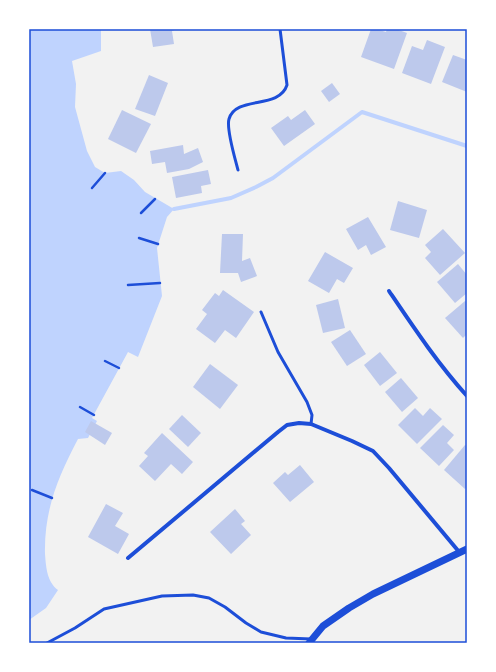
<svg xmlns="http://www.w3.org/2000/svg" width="496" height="672" viewBox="0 0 496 672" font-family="Ubuntu,sans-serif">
  <rect width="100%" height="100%" fill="#f2f2f2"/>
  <path fill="#bfd3fe" d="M29,29H101V51L72,61L76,84L75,107L87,151L95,167L105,173L121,171L134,180L145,192L174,209L167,217L157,248L162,296L138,357L128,352L92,418L97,421L88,438L78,439C58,477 44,510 45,554C46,567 47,582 58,590L46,608L29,620Z"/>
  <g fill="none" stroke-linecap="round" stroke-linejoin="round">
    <polyline stroke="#bfd3fe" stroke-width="4" points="174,209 231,198 256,187 273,178 362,112 467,146"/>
  </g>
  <g fill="#bdc9ec">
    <polygon points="150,29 177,29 172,31 174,44 153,47"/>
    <polygon points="371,29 376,29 386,32 387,29 396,29 407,33 394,69 361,57"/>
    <polygon points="427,40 445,47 431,84 402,73 412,46 423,50"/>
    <polygon points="453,55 467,60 467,92 442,82"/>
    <polygon points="149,75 168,83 155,116 135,109"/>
    <polygon points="332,83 340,94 329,102 321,91"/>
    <polygon points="122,110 151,124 136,153 108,139"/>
    <polygon points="305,110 315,124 284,146 271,128 288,116 291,120"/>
    <polygon points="183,145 184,154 198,148 203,162 189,169 167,173 165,162 152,164 150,151"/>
    <polygon points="208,170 211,184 201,186 202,193 176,198 172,177"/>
    <polygon points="398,201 427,210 419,238 390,230"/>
    <polygon points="368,217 386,247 371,255 366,245 358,250 346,229"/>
    <polygon points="443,229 465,253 440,275 425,258 431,252 425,245"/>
    <polygon points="222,234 243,234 242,261 250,258 257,276 241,282 238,273 220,273"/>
    <polygon points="325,252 353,268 344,283 337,279 329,293 308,281"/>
    <polygon points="458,264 467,275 467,293 455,303 437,282"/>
    <polygon points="223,290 254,312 236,338 225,330 215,343 196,329 207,314 202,310 215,293 219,296"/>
    <polygon points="338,299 345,328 323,333 316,305"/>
    <polygon points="465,301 467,302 467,334 463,338 445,318"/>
    <polygon points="350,330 366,354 347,366 331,342"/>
    <polygon points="380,352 397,373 380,386 364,365"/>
    <polygon points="210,364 238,385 220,409 193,387"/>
    <polygon points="401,378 418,398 402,412 385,392"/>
    <polygon points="415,408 423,416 430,408 442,419 417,444 398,425"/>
    <polygon points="182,415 201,433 188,447 169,429"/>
    <polygon points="91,421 112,433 105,445 85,432"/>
    <polygon points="443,425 454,435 447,443 454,450 439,466 420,448"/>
    <polygon points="162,433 193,462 182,474 171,464 155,481 139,466 148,456 144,453"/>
    <polygon points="465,445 467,446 467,487 465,489 444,470"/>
    <polygon points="300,465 314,482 290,502 273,483 285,472 288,475"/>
    <polygon points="106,504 123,513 115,526 129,534 118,554 88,537"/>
    <polygon points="235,509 245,521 241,524 251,535 231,554 210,532"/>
  </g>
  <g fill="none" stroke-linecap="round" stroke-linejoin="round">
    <g stroke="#1d4ed8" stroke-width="2.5">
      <polyline points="92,188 105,173"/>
      <polyline points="141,213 155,199"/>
      <polyline points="139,238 158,244"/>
      <polyline points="128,285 160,283"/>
      <polyline points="105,361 119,368"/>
      <polyline points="80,407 94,415"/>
      <polyline points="32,490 52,498"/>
    </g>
    <g stroke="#1d4ed8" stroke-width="3">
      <path d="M238,170C235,158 226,129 229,119C236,95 279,110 287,85L280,29"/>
      <polyline points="261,312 278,352 307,402 312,415 311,424"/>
      <polyline points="47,643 75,628 104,609 162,596 193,595 209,598 225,607 246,623 261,632 286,638 311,639"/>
    </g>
    <g stroke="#1d4ed8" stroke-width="4">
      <path d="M389,291C414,328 438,364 467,396"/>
      <polyline points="128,558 278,432 287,425 299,423 311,424 352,441 373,451 389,468 460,553"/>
    </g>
    <polyline stroke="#1d4ed8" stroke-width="7" points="309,643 323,626 349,608 373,594 467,549"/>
  </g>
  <rect width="496" height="672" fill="none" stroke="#ffffff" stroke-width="60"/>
  <rect x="30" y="30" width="436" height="612" fill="none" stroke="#1d4ed8" stroke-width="1.5"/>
</svg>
